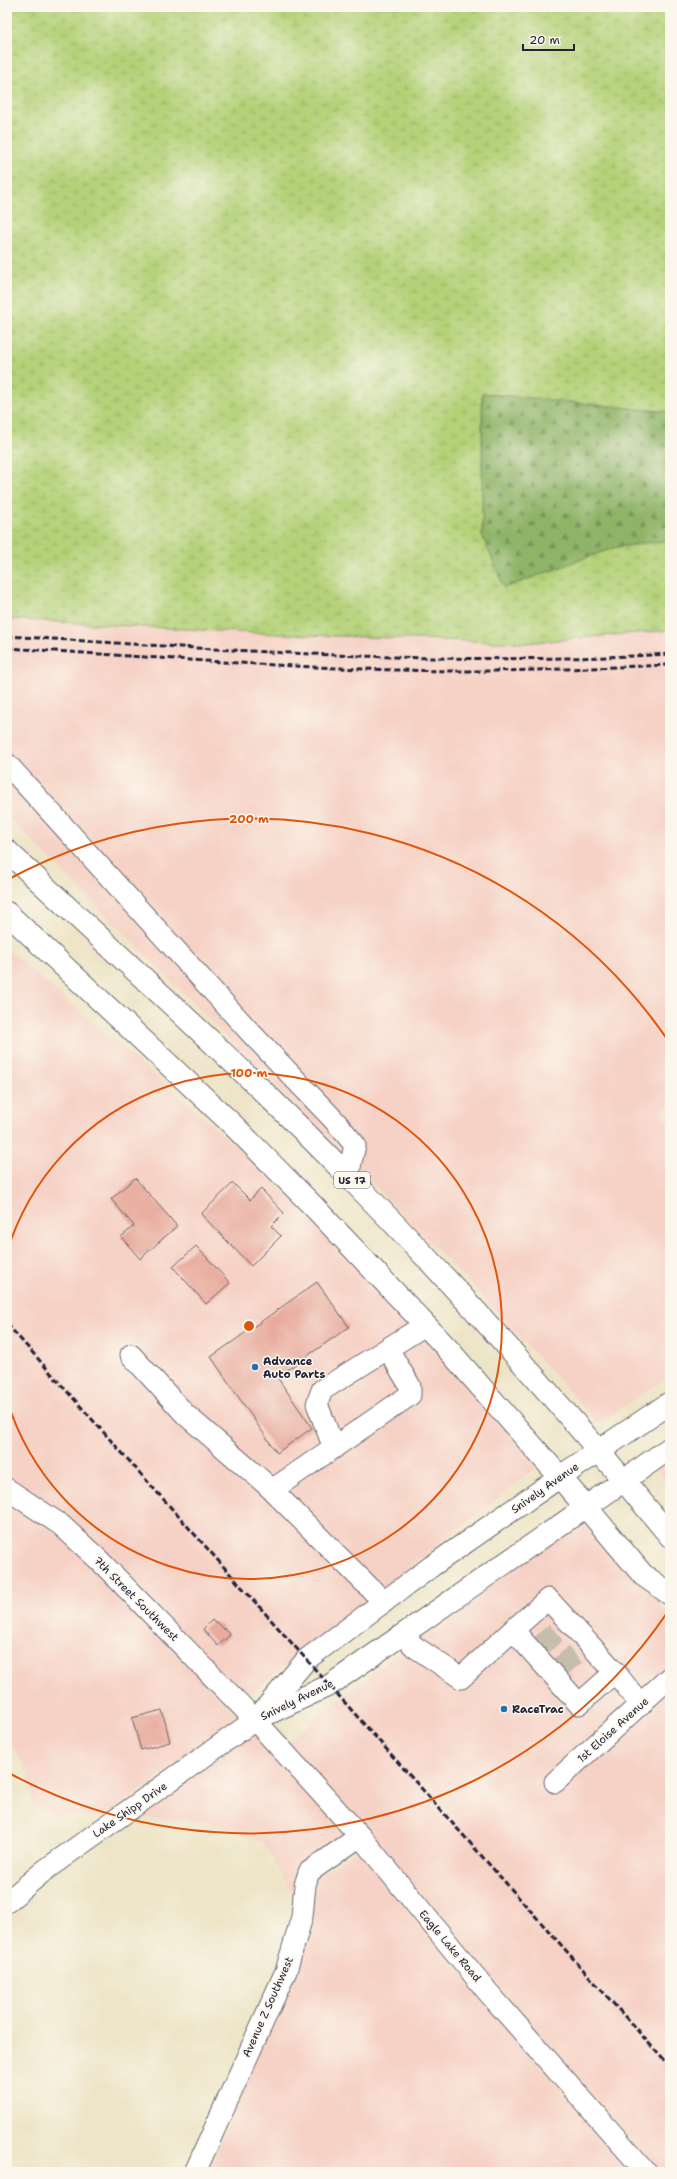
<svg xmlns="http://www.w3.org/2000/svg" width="677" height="2179" viewBox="0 0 677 2179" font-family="'Shantell Sans',sans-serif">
  <defs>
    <pattern id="forest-firs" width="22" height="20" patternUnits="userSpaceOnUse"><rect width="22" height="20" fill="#8fb468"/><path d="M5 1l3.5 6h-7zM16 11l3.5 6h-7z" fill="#749257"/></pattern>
    <pattern id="wetland-marsh" width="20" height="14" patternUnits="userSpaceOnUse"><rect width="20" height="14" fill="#b4d278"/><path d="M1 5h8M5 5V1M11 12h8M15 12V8" fill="none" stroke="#9ab469"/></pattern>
  </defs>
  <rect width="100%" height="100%" fill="#fbf7ec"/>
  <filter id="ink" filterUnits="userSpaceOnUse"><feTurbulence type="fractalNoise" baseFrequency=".025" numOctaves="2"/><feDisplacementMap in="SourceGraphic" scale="8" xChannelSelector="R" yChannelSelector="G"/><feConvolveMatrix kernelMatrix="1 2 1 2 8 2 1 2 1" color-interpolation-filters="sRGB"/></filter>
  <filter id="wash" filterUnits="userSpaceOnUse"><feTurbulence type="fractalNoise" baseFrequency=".012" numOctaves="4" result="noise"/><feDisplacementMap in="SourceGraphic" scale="16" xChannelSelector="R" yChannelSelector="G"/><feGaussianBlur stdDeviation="0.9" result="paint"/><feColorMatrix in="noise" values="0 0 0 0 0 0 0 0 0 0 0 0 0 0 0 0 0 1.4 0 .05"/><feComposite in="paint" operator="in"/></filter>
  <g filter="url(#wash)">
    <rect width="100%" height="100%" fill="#eee5c8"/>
    <g fill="#f6d1c5">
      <polygon points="7,619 253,633 525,643 670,630 670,1105 660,1112 670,1123 670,1376 598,1423 470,1283 7,815"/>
      <polygon points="7,949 229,1140 249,1154 439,1353 538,1466 246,1697 68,1519 7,1478"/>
      <polygon points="670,1460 670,1487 656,1469"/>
      <polygon points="7,1500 55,1532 93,1567 241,1719 104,1817 51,1815 32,1803 28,1772 13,1746 7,1743"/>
      <polygon points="585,1519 670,1616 670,1665 541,1782 555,1794 670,1690 670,1917 666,1921 670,1925 670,2172 660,2172 654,2168 495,1985 287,1742 431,1626"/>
      <polygon points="254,1733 346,1835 294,1898 263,1842 206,1821 134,1818"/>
      <polygon points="358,1849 633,2172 207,2172 230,2120 317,1877"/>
    </g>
    <polygon fill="url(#forest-firs)" stroke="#586b52" points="482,393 670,412 670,540 613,548 504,588 482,535"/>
    <polygon fill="url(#wetland-marsh)" stroke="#6b7a5a" points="7,7 670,7 670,412 482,393 482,535 504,588 613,548 670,540 670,630 525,643 253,633 7,619"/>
    <g id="blocks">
      <g fill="#e8ab9d">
        <polygon points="135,1178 177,1226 140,1259 121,1237 134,1226 111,1199"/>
        <polygon points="233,1183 250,1200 261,1189 284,1213 271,1226 281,1236 251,1266 201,1214"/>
        <polygon points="196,1246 230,1283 206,1304 173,1267"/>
        <polygon points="317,1282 349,1327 277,1377 312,1428 277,1453 211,1357"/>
        <polygon points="212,1620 215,1623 217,1622 230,1635 218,1646 203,1629"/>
        <polygon points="162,1710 170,1742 141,1750 132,1718"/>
      </g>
    </g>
  </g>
  <g filter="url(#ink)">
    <use href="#blocks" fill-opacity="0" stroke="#69666c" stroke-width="1"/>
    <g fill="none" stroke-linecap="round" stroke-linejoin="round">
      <g stroke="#c5beac" stroke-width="21" stroke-dasharray="21 10" stroke-linecap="butt">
        <polyline points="540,1646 563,1626"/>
        <polyline points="559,1668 583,1648"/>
      </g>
      <g stroke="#69666c" stroke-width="23">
        <g id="minor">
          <polyline points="7,764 249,1031 334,1120 355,1145 348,1176"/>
          <polyline points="131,1355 186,1415 267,1485 384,1602"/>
          <polyline points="334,1448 317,1404 322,1390 425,1325"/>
          <polyline points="7,1489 61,1525 100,1561 255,1720 360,1836 487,1991 646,2172"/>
          <polyline points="272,1490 410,1395 410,1386 388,1349"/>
          <polyline points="513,1630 548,1599 615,1672"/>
          <polyline points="403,1635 415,1647 461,1678 513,1630 579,1704 615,1672 641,1705"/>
          <polyline points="258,1717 307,1659 432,1566 560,1477"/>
          <polyline points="555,1782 670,1677"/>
          <polyline points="7,1902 45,1870 255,1720 330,1685 586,1507"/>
          <polyline points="195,2172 286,1971 302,1917 305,1885 309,1872 360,1836"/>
        </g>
      </g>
      <g stroke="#69666c" stroke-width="24">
        <g id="major">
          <polyline points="560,1477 670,1403"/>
          <polyline points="586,1507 670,1448"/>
        </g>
      </g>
      <g stroke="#69666c" stroke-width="24">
        <g id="highway">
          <path d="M7,851C121,958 238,1063 347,1175C460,1290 568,1412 670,1536"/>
          <polyline points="7,913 232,1124 315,1208 446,1347 586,1507 643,1575 670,1594"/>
        </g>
      </g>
      <use href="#minor" stroke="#fff" stroke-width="21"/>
      <use href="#major" stroke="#fff" stroke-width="22"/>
      <use href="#highway" stroke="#fff" stroke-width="22"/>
      <g stroke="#22223b" stroke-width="3" stroke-dasharray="6 3" stroke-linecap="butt">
        <path d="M7,636C228,650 448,667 670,654"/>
        <path d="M7,648C169,658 331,672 493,671C552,670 611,667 670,665"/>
        <polyline points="7,1324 670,2067"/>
      </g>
    </g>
  </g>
  <g fill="none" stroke="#de560e" stroke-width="2">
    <path d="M7 1252A253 253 0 1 1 7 1400"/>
    <path d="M669 1610A507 507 0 0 1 7 1772M7 880A507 507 0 0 1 669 1042"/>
  </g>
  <g fill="#1f6fb2" stroke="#fbf7ec" stroke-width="1.5">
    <circle cx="255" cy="1367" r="4"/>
    <circle cx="504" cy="1709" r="4"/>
  </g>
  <g text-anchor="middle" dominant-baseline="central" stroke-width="3" stroke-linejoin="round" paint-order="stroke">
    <rect fill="#fbf7ec" stroke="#636270" stroke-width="1" x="334" y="1172" width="36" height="16" rx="3"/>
    <g font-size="10" font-weight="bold" fill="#22223b">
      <text x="352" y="1180">US 17</text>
    </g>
    <g font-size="11" font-weight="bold" fill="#22223b" stroke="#fbf7ec" text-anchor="start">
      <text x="263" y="1361">Advance<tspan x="263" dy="13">Auto Parts</tspan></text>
      <text x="512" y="1709">RaceTrac</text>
    </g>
    <g font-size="11" fill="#22223b" stroke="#fbf7ec">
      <text transform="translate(545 1488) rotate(-35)">Snively Avenue</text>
      <text transform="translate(136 1599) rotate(45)">7th Street Southwest</text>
      <text transform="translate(297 1700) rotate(-26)">Snively Avenue</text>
      <text transform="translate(613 1730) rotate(-42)">1st Eloise Avenue</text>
      <text transform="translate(130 1810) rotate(-35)">Lake Shipp Drive</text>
      <text transform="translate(450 1946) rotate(50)">Eagle Lake Road</text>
      <text transform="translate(268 2007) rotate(-66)">Avenue Z Southwest</text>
    </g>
  </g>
  <circle cx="249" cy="1326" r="6" fill="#de560e" stroke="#fbf7ec" stroke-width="2"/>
  <g font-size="12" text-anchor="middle" font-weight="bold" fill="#de560e" stroke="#fbf7ec" stroke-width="3" stroke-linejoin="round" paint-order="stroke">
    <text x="249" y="823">200 m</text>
    <text x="249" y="1077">100 m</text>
  </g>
  <rect width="677" height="2179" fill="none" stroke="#fbf7ec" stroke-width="24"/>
  <path d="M523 44v6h51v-6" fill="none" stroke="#22223b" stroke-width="2"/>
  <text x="529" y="44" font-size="12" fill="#22223b" stroke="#fbf7ec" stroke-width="3" paint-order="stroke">20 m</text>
</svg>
